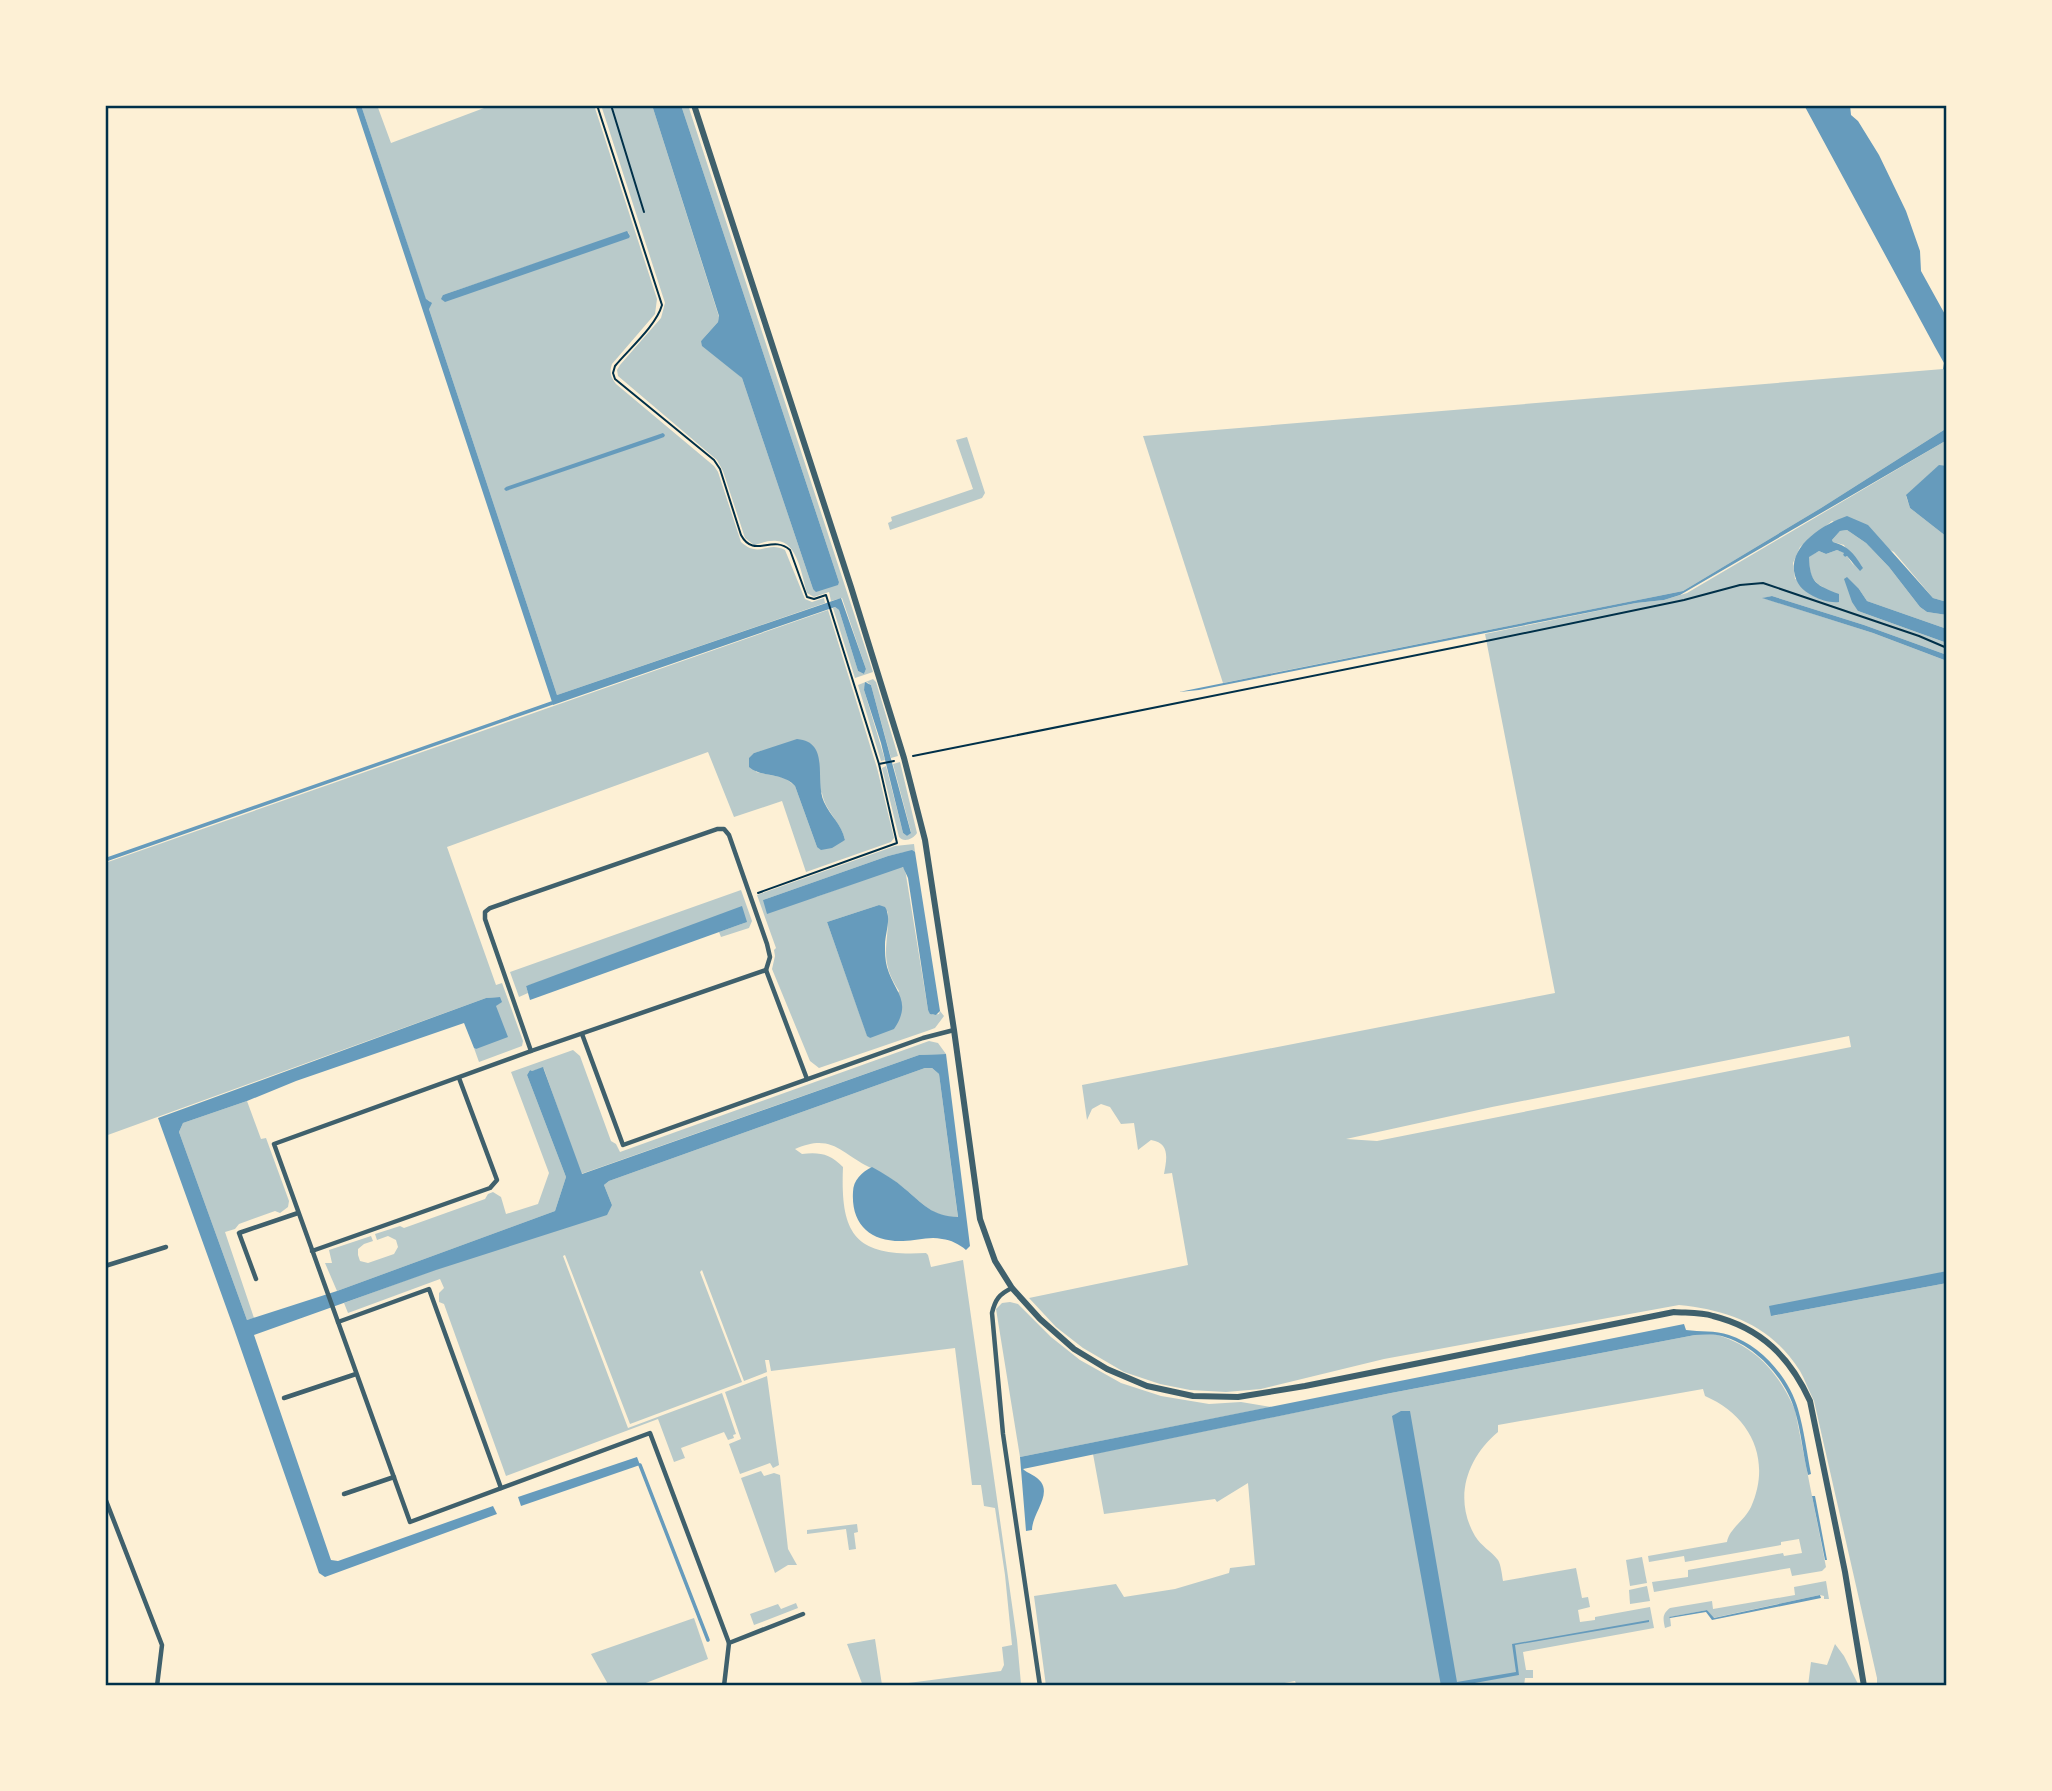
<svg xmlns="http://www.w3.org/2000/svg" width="2052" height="1791" viewBox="0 0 2052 1791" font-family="'DejaVu Sans',sans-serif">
  <rect width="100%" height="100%" fill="#fdf0d5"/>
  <g fill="#b9caca" fill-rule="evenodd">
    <path d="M361,105H377L391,143L492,105H594L657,299L655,314L612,364C609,373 611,377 616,384L714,466L718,472L741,542C760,559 767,540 785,550L805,599L812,602L824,598L825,603L557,695L429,309L430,301L426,300ZM628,232L630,236L443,295Z"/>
    <path d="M601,105H652L719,317L718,322L701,341L742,378L813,589L839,582L681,105H688L873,672L855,678L833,608L835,607L839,610L858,671L864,674L866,669L842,598L831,601L829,592L814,597L807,593C802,577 798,542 777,541C769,540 761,543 754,545L745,538L723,471L717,460L618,376L617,370L620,365L661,318L665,303Z"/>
    <polygon points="1943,369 1947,373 1947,428 1821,508 1683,591 1223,683 1143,436"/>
    <polygon points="967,437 985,493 982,498 890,530 888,523 892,521 891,517 973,489 956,440"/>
    <path d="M1947,440V466H1939L1906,496L1910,508L1947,537V602L1933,598L1894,552L1832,521L1800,547L1793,563L1795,579L1823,587C1810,580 1809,570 1809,556L1819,551L1826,554L1837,550L1845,553L1843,555L1845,557L1847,556L1854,566L1844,545L1833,542L1832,540L1840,531L1847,530L1866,543L1889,567L1920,607L1927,612L1947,615V629L1867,601L1859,589L1858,611L1947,643V655L1864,625L1772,596L1763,598L1873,633L1947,661V1271L1772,1316L1947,1283V1686H1877V1678L1814,1401C1809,1391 1805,1380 1800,1371C1772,1326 1729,1310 1679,1305L1384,1359L1261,1389L1226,1392L1190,1390L1160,1384L1124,1372L1083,1348L1056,1327L1029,1298L1188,1265L1172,1173L1164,1174C1167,1158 1170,1143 1151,1140L1138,1150L1134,1123L1121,1124L1110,1107L1101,1104L1092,1109L1087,1120L1082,1085L1555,993L1485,634L1636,603L1664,600L1687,593ZM1849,1036L1851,1047L1377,1141L1346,1139L1492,1107Z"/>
    <path d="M828,610L877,768L894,838L891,842L806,872L782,801L734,817L708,752L447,847L496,985L502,983L523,1041L522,1046L479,1062L474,1048L476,1049L500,997L486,998L105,1136V863ZM764,750L822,793C825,811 841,822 845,840L817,847L795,786L785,778L756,772L754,753Z"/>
    <polygon points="873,679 876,682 898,756 891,758 871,685 867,682 864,690 885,760 881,761 858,685"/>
    <path d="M900,762L917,833C913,839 904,843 899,837L882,768L886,766L903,833L907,836L911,832L893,764Z"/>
    <path d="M914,844L915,852H905L888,856L763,900L816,897L901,866L905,869L928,1010L933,1015L939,1014L940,1011L944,1016L935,1028L927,1031L819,1068L810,1061L772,969L775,956L774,950L776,948L757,895L895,846ZM879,905L888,912C889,946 878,959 899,991L870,1038L867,1035L827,922Z"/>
    <polygon points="741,890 752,921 749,928 721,937 719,932 747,922 526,986 528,993 519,997 510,972"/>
    <polygon points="929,1041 938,1043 946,1054 919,1055 581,1174 544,1069 543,1068 532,1071 530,1070 527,1075 566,1177 555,1211 337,1291 325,1263 332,1263 329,1250 371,1236 373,1241 364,1244 358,1249 358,1255 360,1261 368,1263 394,1254 398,1247 396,1240 388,1236 377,1240 375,1234 400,1226 404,1228 485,1199 488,1194 493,1192 501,1197 506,1214 538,1204 549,1173 511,1072 573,1050 580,1056 611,1141 616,1144 620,1152"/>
    <path d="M925,1068H932L939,1074L958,1218C934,1217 923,1204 906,1190C895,1180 882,1173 869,1167C840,1152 831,1133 795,1149L802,1154C820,1152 830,1154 843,1167C840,1236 856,1257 926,1253L928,1255L931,1267L963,1260L1017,1640L1021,1684L1009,1686H863L847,1644L875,1639L882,1685L885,1686L1001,1671L1004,1665L1002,1647L1012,1645L1005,1575L995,1508L984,1506L981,1485H972L955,1348L771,1371L769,1360H765L767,1372L744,1381L702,1270L700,1272L742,1382L630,1424L565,1255L563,1256L628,1428L722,1393L736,1434L733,1435L734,1438L728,1440L724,1432L681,1448L685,1458L674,1462L658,1419L506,1476L444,1304L439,1302V1293L444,1288L440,1279L348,1313L344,1303L612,1205L604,1185L609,1181Z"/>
    <polygon points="247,1101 261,1139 266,1138 289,1201 288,1207 280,1213 275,1211 239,1224 235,1229 225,1232 254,1318 247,1320 179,1132 183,1123"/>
    <polygon points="1010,1302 1018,1304 1051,1337 1080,1360 1121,1383 1161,1396 1209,1404 1241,1402 1271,1407 1020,1457 996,1309 1002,1303"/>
    <path d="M1714,1334C1755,1345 1779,1373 1795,1410L1826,1567L1822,1571L1792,1576L1790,1568L1654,1592L1652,1582L1688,1577V1570L1783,1553L1784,1556L1802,1553L1799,1539L1781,1542V1545L1685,1562L1684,1556L1649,1562L1648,1556L1727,1542C1729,1529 1745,1520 1751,1507C1772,1460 1751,1416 1705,1396L1703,1389L1498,1425V1432C1467,1458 1453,1498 1475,1536C1481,1546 1491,1551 1498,1560C1501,1565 1502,1575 1503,1581L1576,1568L1582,1598L1588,1597L1590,1607L1578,1610L1580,1622L1595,1620V1617L1650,1607L1654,1628L1523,1652L1526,1670H1533V1678H1525L1524,1686H1297L1295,1681L1269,1686H1046L1034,1596L1116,1584L1124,1597L1175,1589L1229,1573L1230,1568L1255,1565L1248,1483L1217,1502L1215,1499L1104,1514L1093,1454L1391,1393L1695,1335Z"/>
    <polygon points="767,1376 779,1465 773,1468 770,1463 740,1474 729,1444 741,1439 725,1392"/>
    <polygon points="761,1471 764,1476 774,1473 780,1475 788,1549 797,1565 788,1565 775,1573 741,1478"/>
    <polygon points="857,1524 858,1532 854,1533 856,1549 849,1550 846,1529 807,1534 807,1530"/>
    <polygon points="1642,1557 1647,1583 1630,1586 1626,1560"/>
    <path d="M1826,1581L1829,1599H1824V1596L1820,1595L1713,1618L1707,1610L1670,1617L1671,1626L1665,1628C1663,1619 1662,1614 1670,1608L1712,1601L1713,1609L1795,1595L1794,1587Z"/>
    <polygon points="1647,1586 1650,1601 1630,1604 1629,1590"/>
    <polygon points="796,1603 798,1608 754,1625 750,1614 778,1604 781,1609"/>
    <polygon points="694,1618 708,1659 638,1686 609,1686 591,1654"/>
    <polygon points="1835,1644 1844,1656 1859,1686 1808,1686 1811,1662 1827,1665"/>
  </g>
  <g fill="#669bbc">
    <polygon points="355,105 361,105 426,299 432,303 429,309 557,695 841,598 866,669 864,674 858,671 839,610 835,607 553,705"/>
    <polygon points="652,105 681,105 839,582 838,585 816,592 813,589 742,378 702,346 701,341 718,322 719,316"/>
    <polygon points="1804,105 1850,105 1851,115 1858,121 1879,155 1906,211 1920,251 1921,271 1947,318 1947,373 1943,369 1944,363 1935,347"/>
    <polygon points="627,231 630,236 629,238 445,302 441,299 443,295"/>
    <polygon points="1947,428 1947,440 1680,595 1664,600 1636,603 1199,690 1179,692 1683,591 1821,508"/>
    <polygon points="663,433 665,435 664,437 656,440 506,491 504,489 506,487"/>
    <polygon points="1939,465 1947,466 1947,537 1910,508 1906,495"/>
    <path d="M1847,516L1868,525L1933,598L1947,602V615L1927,612L1920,607L1889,567L1866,543L1847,530L1840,531L1832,540L1833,542C1850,547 1854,554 1863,568L1860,571L1847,556L1845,557L1843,555L1844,553L1837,550L1826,554L1819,551L1809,557C1810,583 1816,585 1839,594V602C1830,603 1821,600 1813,596C1802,590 1796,584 1794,571C1791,544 1824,524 1847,516Z"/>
    <polygon points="1847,577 1859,589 1867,601 1947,629 1947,643 1858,611 1852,602 1844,579"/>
    <polygon points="1772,596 1864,625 1947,655 1947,661 1873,633 1762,598"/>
    <polygon points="865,682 871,685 911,833 907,836 903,833 881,743 864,690"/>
    <path d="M797,739C831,742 814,780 824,802C831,817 841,823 845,840L832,848L821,850L817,847L795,786C783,772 762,778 749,767V758L754,753Z"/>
    <polygon points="912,850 915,852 940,1011 936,1015 930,1014 928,1010 908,878 903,867 767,914 763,900 888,856"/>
    <path d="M879,905L885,907C892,918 885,933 885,945C885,952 885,960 887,967C894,992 913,1001 894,1029L870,1038L867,1036L827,922Z"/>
    <polygon points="742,906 747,922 530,1000 526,986"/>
    <path d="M500,997L502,1002L496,1006L508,1037L476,1049L474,1048L464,1023L296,1081L247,1101L183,1123L179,1132L247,1320L337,1291L555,1211L566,1177L527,1075L530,1070L532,1071L543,1067L582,1174L919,1055L946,1054L970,1246L966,1250C959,1244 951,1240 942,1239C929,1236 916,1241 903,1241C871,1242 851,1225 853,1192C853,1180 862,1172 872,1167C883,1173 895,1180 905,1189C922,1203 933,1217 958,1217L939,1074L932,1068H925L609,1181L604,1185L612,1205L607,1215L436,1270L254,1335L331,1560L338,1561L493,1506L497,1514L325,1577L319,1573L234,1329L158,1118L486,998Z"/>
    <polygon points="1947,1271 1947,1283 1771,1316 1769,1306"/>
    <path d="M1684,1324L1686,1330C1700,1332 1715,1330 1729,1335C1761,1345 1789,1378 1798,1409C1804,1430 1807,1453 1811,1474L1808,1475C1803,1454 1801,1431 1795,1411C1785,1377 1753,1342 1717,1335C1710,1334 1702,1335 1695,1335L1391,1393L1023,1469C1027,1473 1037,1476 1041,1482C1051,1496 1032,1514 1032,1530L1026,1531L1020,1457Z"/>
    <polygon points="1401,1411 1410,1411 1457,1682 1516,1672 1512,1644 1649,1620 1649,1622 1515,1645 1519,1675 1458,1686 1441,1686 1392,1416"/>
    <polygon points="637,1457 640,1465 521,1506 518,1497"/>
    <polygon points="1812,1496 1815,1496 1827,1560 1825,1560"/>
    <polygon points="1820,1595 1821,1598 1712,1620 1706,1612 1670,1618 1669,1617 1707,1610 1714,1618"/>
  </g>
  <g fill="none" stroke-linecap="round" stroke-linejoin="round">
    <g stroke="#669bbc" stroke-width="3.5">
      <polyline points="105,860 552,703"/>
      <polyline points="640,1465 708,1640"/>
    </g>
    <g stroke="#003049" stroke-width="2">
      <path d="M597,105L662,305C656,326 629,349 615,366L613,373L615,379L714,460L720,469L741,535C754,559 772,534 790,550L807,597L814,599L826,595L879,764L897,843L758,893"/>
      <polyline points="611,105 644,212"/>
      <polyline points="913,756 1462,646 1684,600 1740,585 1763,583 1919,636 1947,648"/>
      <polyline points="879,764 894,761"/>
    </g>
    <g stroke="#3f606c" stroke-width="4.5">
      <polyline points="582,1034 623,1145 923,1038 954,1030"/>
      <polyline points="531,1051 485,919 485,912 490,908 717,829 724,829 729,835 767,944 770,957 766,970"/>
      <polyline points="312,1251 490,1188 497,1180 459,1078"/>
      <polyline points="105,1266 166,1247"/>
      <polyline points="256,1279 239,1233 298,1213"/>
      <path d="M1012,1288C999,1294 995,1300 992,1313L1003,1434L1040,1686"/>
      <polyline points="338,1322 429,1289 501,1488"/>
      <polyline points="284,1398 356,1374"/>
      <polyline points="344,1494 394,1477"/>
      <polyline points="105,1498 162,1645 157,1686"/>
      <polyline points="729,1643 650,1433 410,1522 274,1144 531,1051 766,970 807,1079"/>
      <polyline points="724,1686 729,1643 803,1614"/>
    </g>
    <path stroke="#3f606c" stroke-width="6" d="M694,105L851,587L904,758L925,840L954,1030L980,1219L995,1261L1012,1288L1040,1319L1074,1349L1107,1369L1147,1386L1193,1396L1238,1397L1305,1386L1674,1312C1687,1313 1701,1312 1713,1316C1761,1328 1790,1357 1810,1401L1845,1572L1864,1686"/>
  </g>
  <rect width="2052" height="1791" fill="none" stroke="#fdf0d5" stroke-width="214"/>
  <rect x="107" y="107" width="1838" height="1577" fill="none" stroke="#003049" stroke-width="2.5"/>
</svg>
